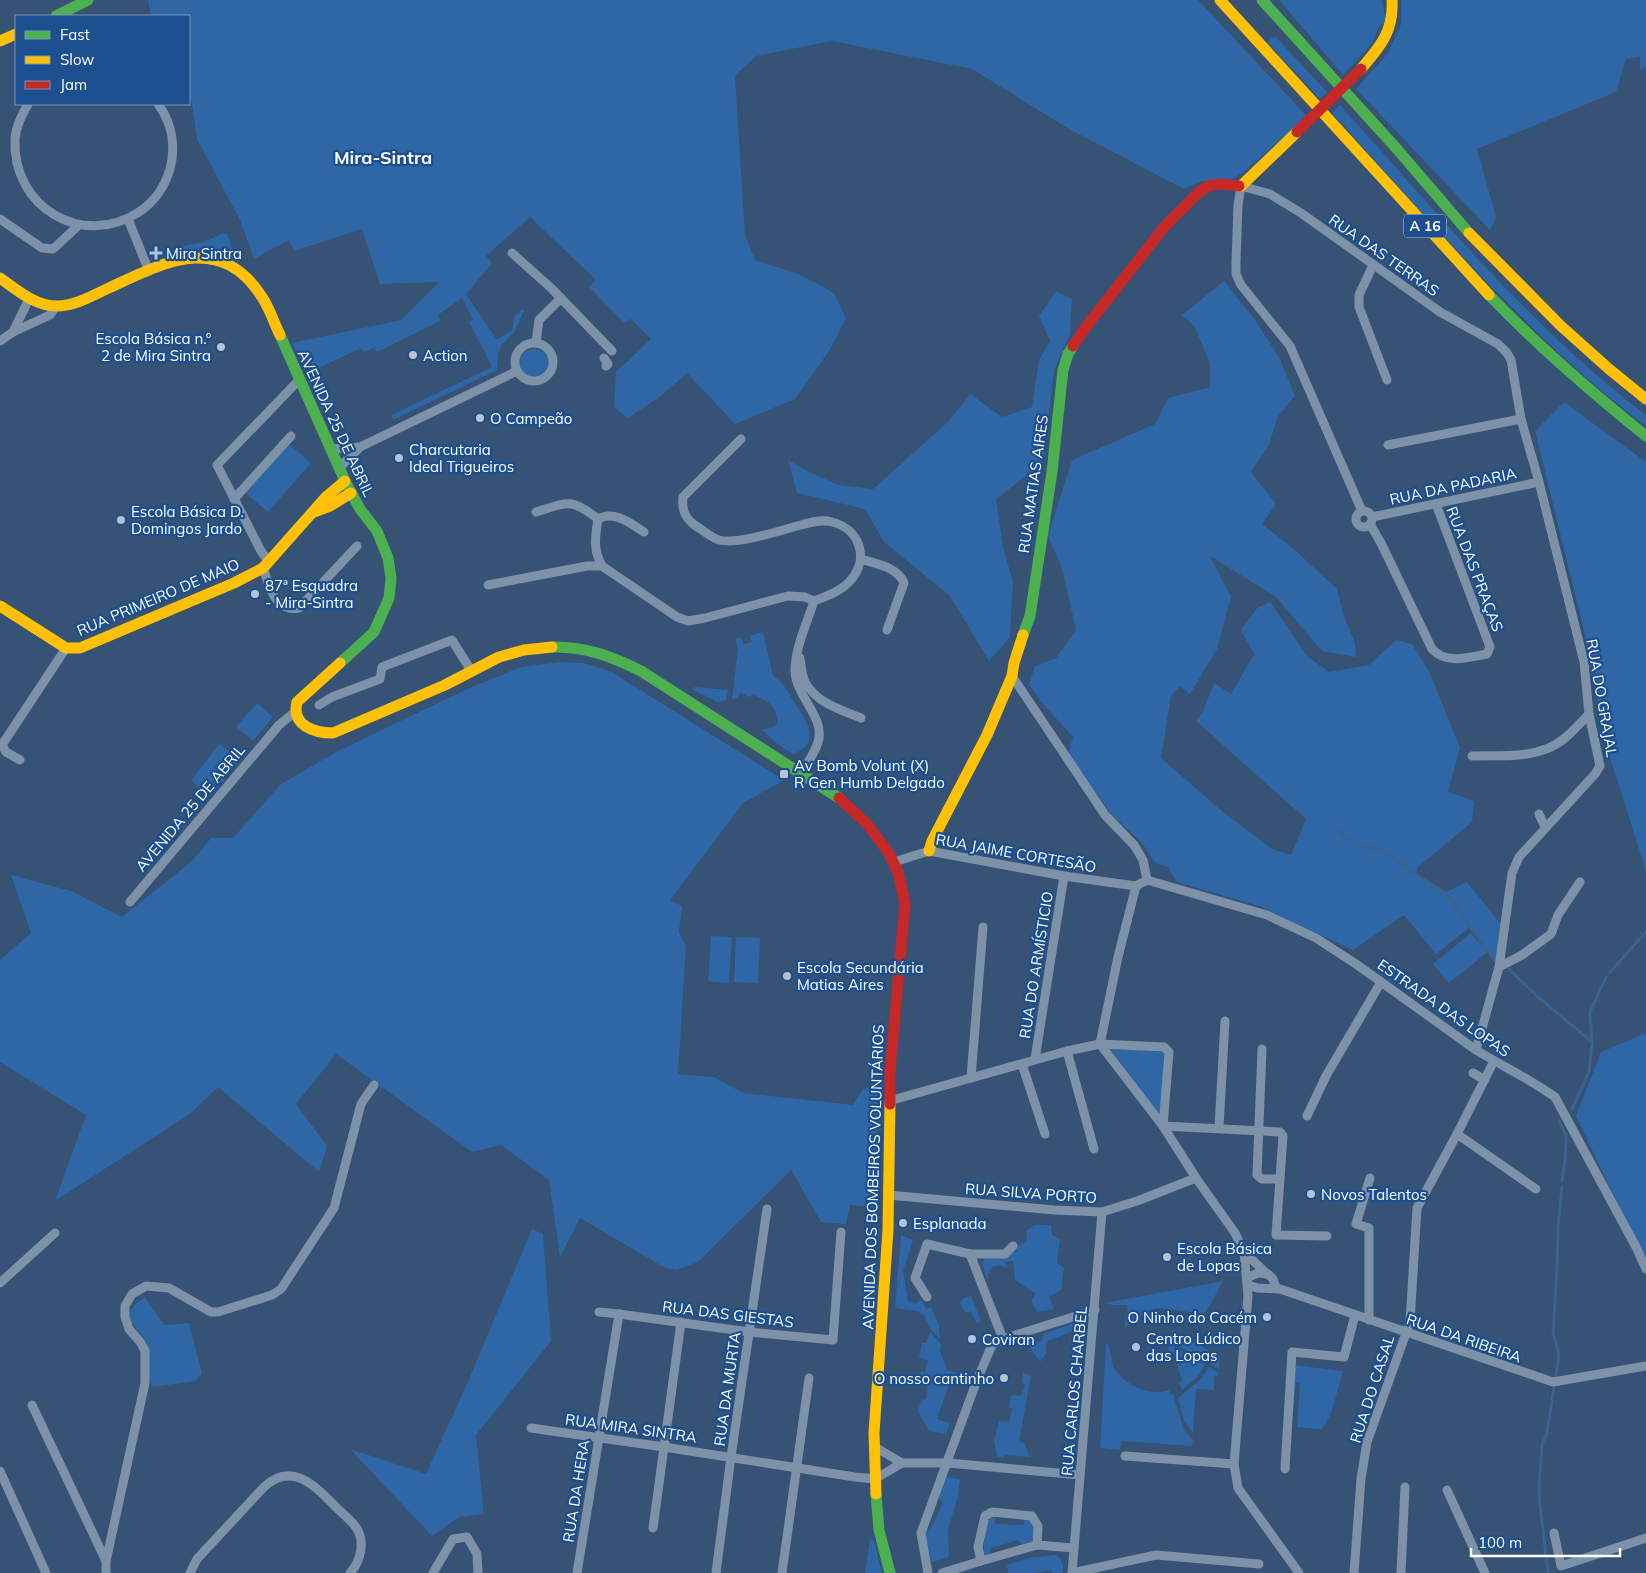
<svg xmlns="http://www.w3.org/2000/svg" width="1646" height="1573" viewBox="0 0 1646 1573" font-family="Mulish,sans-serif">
  <rect width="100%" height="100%" fill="#365274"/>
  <g fill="#2f66a5">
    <polygon points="148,0 1198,0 1306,115 1293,129 1241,174 1228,181 1202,181 1184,189 1069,129 972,69 832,41 756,56 735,76 745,235 755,260 801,275 834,293 846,319 829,351 795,399 735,424 687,373 661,396 628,418 614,407 616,372 651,339 631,319 624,323 589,287 596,280 530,217 486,256 492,263 466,294 497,340 512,330 515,316 522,309 525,311 522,314 516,330 502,344 498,354 497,370 393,420 391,415 492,367 469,322 473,320 462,298 438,315 440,321 377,352 374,348 364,352 361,348 317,369 310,368 306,370 292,343 401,320 439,282 380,284 362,229 294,251 289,240 254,259 240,220 197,139 189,82 189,16 151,16"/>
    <polygon points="1279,0 1382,0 1386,22 1379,26 1373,42 1343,75"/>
    <polygon points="1401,0 1646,0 1646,67 1640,71 1640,57 1626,59 1616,92 1477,149 1496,217 1490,230 1356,89 1388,53 1401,24"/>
    <polygon points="1275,36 1327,92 1320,99 1267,42"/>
    <path d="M1340,105C1437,212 1530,327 1646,415V426C1528,337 1431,222 1332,113Z"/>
    <path d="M223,233L227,234L236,259C216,252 206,248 184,251L183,246L204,242Z"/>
    <polygon points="1224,281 1255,320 1280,359 1295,396 1278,416 1269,445 1251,472 1276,504 1262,524 1296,551 1337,589 1344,616 1355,643 1356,657 1322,651 1276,597 1210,556 1231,597 1217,649 1190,694 1180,686 1171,696 1161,758 1223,812 1272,849 1291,855 1306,819 1196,721 1203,711 1214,683 1231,694 1254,654 1241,630 1258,607 1270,602 1308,657 1329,672 1369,665 1396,640 1412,644 1429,671 1460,748 1448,792 1474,801 1472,822 1418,867 1416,873 1444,893 1467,882 1503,927 1496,960 1470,927 1436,954 1404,915 1353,950 1259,906 1177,882 1168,867 1155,863 1142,843 1112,815 1068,754 1073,737 1044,705 1029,685 1035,666 1056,658 1076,630 1062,568 1048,536 1072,460 1155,424 1168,398 1210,387 1210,363 1194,326 1182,315"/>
    <polygon points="1056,291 1072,299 1070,334 1054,371 1043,463 996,499 1003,547 1013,582 1010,637 989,661 950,596 884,542 865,509 797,493 788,460 809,472 839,485 873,489 949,421 970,394 1002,417 1032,407 1039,360 1050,341 1039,316"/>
    <circle cx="534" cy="363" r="14"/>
    <polygon points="1564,402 1646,462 1646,871 1608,751 1582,622 1535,431"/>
    <polygon points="289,444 311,463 268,512 246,493"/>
    <path d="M763,632L773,676C784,682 789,694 795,703C807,722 822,744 793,754C781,747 772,740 762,730L773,727L778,723C775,705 770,702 754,695L748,697L741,692L737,698L732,700L738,649L735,639L741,637L744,644L752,642L750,636Z"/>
    <polygon points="560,662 583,663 610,671 784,780 743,803 670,900 682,906 679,932 686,947 678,1074 714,1077 743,1093 853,1105 862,1090 878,1084 875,1207 850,1205 846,1224 821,1222 791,1170 698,1262 677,1270 665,1268 580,1218 560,1257 549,1180 501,1145 472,1152 336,1054 296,1104 327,1146 319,1172 218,1087 190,1114 55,1201 86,1115 0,1062 0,960 31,933 11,875 71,891 122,917 191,862 211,838 233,838 281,784 336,752 465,690 521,667"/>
    <polygon points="695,687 728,690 726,700 717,702 692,689"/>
    <polygon points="257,703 273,717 253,741 236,727"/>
    <polygon points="219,744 240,759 211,796 191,781"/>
    <polygon points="1471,933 1488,952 1449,983 1433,964"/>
    <polygon points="711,936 732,937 729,983 708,981"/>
    <polygon points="736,937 760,938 758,983 734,982"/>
    <polygon points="1646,1033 1646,1264 1576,1116 1601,1052"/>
    <polygon points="1110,1048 1165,1052 1160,1116"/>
    <path d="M1035,1225H1051L1052,1235L1060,1239L1057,1263L1064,1268L1061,1290L1049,1297L1054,1309L1037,1312L1031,1301L1036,1294L1015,1280L1013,1261L1004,1262L1009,1267C994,1265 990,1263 987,1280L982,1263L985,1259L1005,1257L1016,1252L1019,1245L1026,1242L1027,1230Z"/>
    <polygon points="532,1229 543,1234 551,1341 476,1435 484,1514 459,1517 432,1536 350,1449 426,1474 467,1384"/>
    <polygon points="901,1235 913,1240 903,1271 908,1301 916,1303 921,1300 926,1309 931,1307 939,1325 940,1339 929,1327 925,1316 918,1311 895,1308"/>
    <polygon points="1223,1281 1205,1314 1158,1308 1150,1310 1124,1328 1128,1310 1127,1305 1112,1305 1105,1303"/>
    <polygon points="971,1296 981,1321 977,1324 970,1311 965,1313 960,1303 964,1298"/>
    <path d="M145,1297L164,1325L189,1323L202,1374L195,1381L153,1387C145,1373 151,1358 147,1344C143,1332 131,1328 129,1313L135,1304Z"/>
    <polygon points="1074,1323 1082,1329 1082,1343 1079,1343 1073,1331 1046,1342 1046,1354 1040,1362 1029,1346 1042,1341 1043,1334"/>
    <polygon points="1173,1330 1220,1357 1219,1369 1173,1343 1174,1335 1171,1331"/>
    <polygon points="930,1332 941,1344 940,1351 947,1370 965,1376 964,1383 951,1379 937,1419 950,1423 946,1434 929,1431 918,1411 921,1400 926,1399 928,1387 918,1384 921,1371 925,1373 928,1361 919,1357 922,1343 926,1343"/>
    <path d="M1106,1344L1109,1345C1111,1353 1111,1362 1114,1368C1124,1385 1151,1397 1169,1390L1171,1395L1173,1394L1184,1430L1193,1439L1192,1446L1121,1441L1120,1450L1100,1448Z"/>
    <polygon points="1171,1345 1205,1365 1198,1376 1182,1390 1179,1382 1182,1381 1173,1352 1170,1352 1168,1348"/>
    <polygon points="1293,1365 1343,1371 1331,1414 1322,1429 1297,1427 1300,1383 1296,1382 1292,1424"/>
    <polygon points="1209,1367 1218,1373 1218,1376 1214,1376 1214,1390 1196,1389 1193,1433 1184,1420 1178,1398 1201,1379"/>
    <polygon points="1023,1373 1031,1375 1019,1442 1024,1443 1030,1457 1005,1455 1003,1458 997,1457 994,1440 999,1421 1009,1422 1012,1409 1009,1407 1011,1395 1021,1396 1025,1385 1022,1382"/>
    <polygon points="946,1477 960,1479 958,1496 948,1530 949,1557 932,1562 925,1535 927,1530 932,1527 943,1502 937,1498"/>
    <polygon points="993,1517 996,1517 995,1524 1023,1525 1026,1518 1032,1520 1034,1534 1032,1543 1024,1546 1018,1540 991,1548 988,1556 983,1557 986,1522"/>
    <polygon points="870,1539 874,1540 882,1573 865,1573"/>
    <path d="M1056,1555C1062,1560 1064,1565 1063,1573H1052L1051,1570L1036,1573H1008L1007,1565L1029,1558Z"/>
  </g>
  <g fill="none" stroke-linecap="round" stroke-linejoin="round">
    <g stroke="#3b618d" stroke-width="3">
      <path d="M1339,830C1351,846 1372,847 1390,854"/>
      <polyline points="1392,855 1402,864"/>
      <polyline points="1404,865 1410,871 1446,893 1461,914"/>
      <polyline points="1463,917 1496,962"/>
      <polyline points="1506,966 1538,997 1592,1042 1589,1072 1572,1109"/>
      <polyline points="1610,972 1646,932"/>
      <polyline points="1592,1042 1590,1012 1606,977"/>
      <polyline points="1559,1121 1566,1136 1565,1160 1562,1180"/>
      <polyline points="1555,1380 1559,1354 1553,1333 1557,1270 1558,1227 1562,1187"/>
      <polyline points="1548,1572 1540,1505 1539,1488 1542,1445 1547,1433 1554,1387"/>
    </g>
    <g stroke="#7d92a8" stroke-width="9">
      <path d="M28,104C22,115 16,126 15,139C12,207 82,249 139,212C154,202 165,186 170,169C176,146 172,123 158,104"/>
      <polyline points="0,219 42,248 53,249 79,225"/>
      <polyline points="128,219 149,271"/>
      <polyline points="512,253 551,288 612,351"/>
      <polyline points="1373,265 1359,295 1359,307 1387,380"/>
      <polyline points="13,332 29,299"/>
      <polyline points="0,341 13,332 50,315 56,306"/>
      <circle cx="534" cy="362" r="19"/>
      <polyline points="536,343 539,320 561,298"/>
      <polyline points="604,358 608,364 606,366"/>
      <path d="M741,439L683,497C681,512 687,521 699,528C705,532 712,538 719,540C739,545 781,530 801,525C811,522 822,519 832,522C860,529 870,559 850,581C841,591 827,596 814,601"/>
      <polyline points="1388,445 1521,419"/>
      <polyline points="330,449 360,447"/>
      <polyline points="339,468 360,447 517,371"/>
      <polyline points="234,499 291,436"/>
      <polyline points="1362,511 1290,346 1241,285 1236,274 1236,262 1238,205 1241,186 1270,194 1301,213 1440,312 1498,344 1507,353 1511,360 1521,419 1539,482 1584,662 1589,714 1600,766 1595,774 1519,857 1512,873 1499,967 1476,1050"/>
      <circle cx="1364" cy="519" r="8"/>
      <path d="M536,512C568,502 571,498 598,519"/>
      <polyline points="1372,517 1539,482"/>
      <path d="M1370,524L1381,543L1432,649C1447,665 1468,657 1487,654L1490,647L1436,504"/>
      <path d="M861,559C876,564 898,567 904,583L887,630"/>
      <polyline points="269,562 261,551 217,465 299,380"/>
      <path d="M602,566C593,550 595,537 598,519C614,510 630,523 644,532"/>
      <path d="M263,568C270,587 274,612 299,608L357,546"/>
      <polyline points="488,585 587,566 602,566 677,617 688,621 705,618 788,596 805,597 814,601"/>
      <path d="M800,658C801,666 802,675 805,682C816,703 841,710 861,718"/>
      <polyline points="1012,676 1105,815 1134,845 1143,860 1147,880"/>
      <polyline points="319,705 332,697 380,679 382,667 452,640 472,672"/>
      <path d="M1472,756C1496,755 1523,758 1546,749C1563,743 1577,727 1589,714"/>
      <polyline points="20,760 6,752 2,745 66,648"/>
      <path d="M802,773C807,763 815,753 818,742C826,718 796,697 795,671C795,648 807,623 814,601"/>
      <polyline points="1539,814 1545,827"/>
      <polyline points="894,862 929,851 1064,876 1136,886"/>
      <path d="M1136,886L1147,880L1267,915L1316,938L1356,964L1476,1050C1502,1066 1530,1079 1555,1097L1636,1247L1646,1269"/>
      <polyline points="130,902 279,725 295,712"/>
      <polyline points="1499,967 1522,955 1551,934 1558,915 1580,882"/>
      <polyline points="1100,1044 1163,1126 1196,1178 1235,1233 1244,1252 1248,1296 1234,1464 1238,1488 1299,1573"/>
      <polyline points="1100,1044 1118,957 1136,886"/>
      <polyline points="1262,1049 1257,1175 1262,1179 1279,1179"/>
      <polyline points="1067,1051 1094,1149"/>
      <polyline points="1035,1059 1064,876"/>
      <polyline points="1022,1064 1045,1134"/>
      <polyline points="1473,1073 1485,1080"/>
      <polyline points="971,1078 983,927"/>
      <polyline points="889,1101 1067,1051 1100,1044 1164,1047 1169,1052 1163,1126 1280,1132 1283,1136 1276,1235 1327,1236"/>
      <polyline points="1307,1116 1326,1076 1381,982"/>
      <polyline points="1219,1127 1225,1021"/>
      <polyline points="1457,1134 1536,1189"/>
      <polyline points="888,1195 1054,1210 1102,1212 1137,1201 1196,1178"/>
      <polyline points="1244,1252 1267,1274"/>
      <polyline points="970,1254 1005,1254 1013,1246"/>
      <polyline points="1247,1278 1258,1273 1268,1274 1273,1279 1276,1288"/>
      <polyline points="0,1283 55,1233"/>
      <polyline points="1248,1285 1257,1288 1280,1289 1553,1382 1646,1366"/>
      <polyline points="927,1297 915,1278 927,1244 970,1254 1003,1339 992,1345 977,1380 921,1533 928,1573"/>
      <polyline points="619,1314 749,1332 833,1340 841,1232"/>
      <polyline points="1369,1320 1369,1228 1356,1224 1370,1178"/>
      <polyline points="1003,1339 1095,1310"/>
      <polyline points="32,1405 106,1561"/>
      <polyline points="531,1428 664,1447 855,1477 875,1479 902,1463 948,1463 1080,1475"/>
      <polyline points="875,1447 902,1463"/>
      <polyline points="1125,1456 1234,1464"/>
      <polyline points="1285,1469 1292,1352 1344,1357 1355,1315"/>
      <polyline points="0,1471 46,1573"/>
      <polyline points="1447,1490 1485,1573"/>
      <polyline points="653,1528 681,1322"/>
      <polyline points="1554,1533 1561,1566 1646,1538"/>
      <polyline points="1037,1545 1038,1526 1032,1516 992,1512 985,1516 978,1547 981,1561 1037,1545 1074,1548"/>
      <polyline points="106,1573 106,1561 145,1383 145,1351 141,1343 129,1329 125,1317 125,1306 132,1294 146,1286 169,1288 211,1312 218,1312 272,1295 281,1289 334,1208 361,1104 374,1085"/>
      <path d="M190,1573L197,1559L264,1487C291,1462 313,1484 333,1504C340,1512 349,1518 355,1526C366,1540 361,1561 350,1573"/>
      <polyline points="433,1573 453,1539 467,1537 477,1554 478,1573"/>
      <polyline points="577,1573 619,1314 599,1312"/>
      <polyline points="716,1573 731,1457 767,1209"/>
      <polyline points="782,1573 809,1378"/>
      <polyline points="942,1573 981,1561"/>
      <polyline points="1072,1573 1102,1212"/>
      <polyline points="1072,1573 1156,1555 1259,1564"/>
      <polyline points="1354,1573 1361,1479 1367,1442 1410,1322 1417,1208 1457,1134 1494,1061"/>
      <polyline points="1401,1573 1405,1487"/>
    </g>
    <g stroke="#4caf50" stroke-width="11">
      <polyline points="1262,0 1397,149 1469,233"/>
      <polyline points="56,16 88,0"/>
      <path d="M1489,295C1538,346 1591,392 1646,436"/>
      <polyline points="280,335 345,481 360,509 377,531 388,558 391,578 389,598 374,632 340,663"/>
      <polyline points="1023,635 1030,616 1052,472 1063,370 1068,354 1073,346"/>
      <path d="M552,647C585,646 613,657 641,671L839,798"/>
      <polyline points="876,1494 879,1530 890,1573"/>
    </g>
    <g stroke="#ffc107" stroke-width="11">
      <polyline points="1220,0 1489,295"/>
      <polyline points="0,41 16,34"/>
      <path d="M1361,69C1380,47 1394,31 1392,0"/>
      <polyline points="1239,186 1241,186 1297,132"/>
      <polyline points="1469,233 1561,326 1609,369 1646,399"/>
      <path d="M0,278C17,290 35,306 57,306C76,306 95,294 111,287C166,261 221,233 262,297C270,309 274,323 280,335"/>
      <polyline points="314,512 330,506 351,493"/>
      <polyline points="0,606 66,648 80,648 234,583 263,568 326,497 345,481"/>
      <path d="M340,663L297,702C291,726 315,733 333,733L445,685L499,657L524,650L552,647"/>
      <polyline points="929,851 932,841 987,735 1012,676 1014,663 1023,635"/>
      <polyline points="876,1494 874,1433 888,1230 890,1104"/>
    </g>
    <g stroke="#c62828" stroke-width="11">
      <polyline points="1073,346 1085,328 1165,226 1198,193 1208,186 1220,184 1239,186"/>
      <polyline points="839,798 867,824 888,852 898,872 905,903 890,1072 890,1104"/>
    </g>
    <polyline stroke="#c62828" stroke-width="11" points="1297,132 1361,69"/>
  </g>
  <g fill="#b9c2ce" stroke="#1b4f8f" stroke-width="2">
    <path d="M153.5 245.5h5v5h5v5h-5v5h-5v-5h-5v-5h5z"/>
    <circle cx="221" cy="347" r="5"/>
    <circle cx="413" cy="355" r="5"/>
    <circle cx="480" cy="418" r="5"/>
    <circle cx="399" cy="458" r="5"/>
    <circle cx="121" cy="520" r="5"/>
    <circle cx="255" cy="594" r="5"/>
    <rect x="779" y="769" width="10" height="10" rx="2.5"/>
    <circle cx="787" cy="976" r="5"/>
    <circle cx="1311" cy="1194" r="5"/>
    <circle cx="903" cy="1223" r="5"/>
    <circle cx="1167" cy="1257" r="5"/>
    <circle cx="1267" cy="1317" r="5"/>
    <circle cx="972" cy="1339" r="5"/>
    <circle cx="1136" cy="1347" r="5"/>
    <circle cx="1004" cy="1378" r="5"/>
  </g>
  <g text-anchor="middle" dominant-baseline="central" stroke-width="4.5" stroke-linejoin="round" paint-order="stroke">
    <rect fill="#1b4f8f" stroke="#bbcadd" stroke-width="1" x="1404" y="214.5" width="42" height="23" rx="4"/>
    <g font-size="14" font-weight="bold" fill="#fff">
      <text x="1425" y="226">A 16</text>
    </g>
    <g font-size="15" fill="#fff" stroke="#1b4f8f" text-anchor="start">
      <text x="166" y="253">Mira Sintra</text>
      <text x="211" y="338" text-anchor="end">Escola Básica n.º<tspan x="211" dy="17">2 de Mira Sintra</tspan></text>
      <text x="423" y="355">Action</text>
      <text x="490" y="418">O Campeão</text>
      <text x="409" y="449">Charcutaria<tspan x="409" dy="17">Ideal Trigueiros</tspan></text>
      <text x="131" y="511">Escola Básica D.<tspan x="131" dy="17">Domingos Jardo</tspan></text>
      <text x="265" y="585">87ª Esquadra<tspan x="265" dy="17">- Mira-Sintra</tspan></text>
      <text x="794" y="765">Av Bomb Volunt (X)<tspan x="794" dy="17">R Gen Humb Delgado</tspan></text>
      <text x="797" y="967">Escola Secundária<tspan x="797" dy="17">Matias Aires</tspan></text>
      <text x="1321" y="1194">Novos Talentos</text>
      <text x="913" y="1223">Esplanada</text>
      <text x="1177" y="1248">Escola Básica<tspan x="1177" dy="17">de Lopas</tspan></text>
      <text x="1257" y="1317" text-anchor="end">O Ninho do Cacém</text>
      <text x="1146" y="1338">Centro Lúdico<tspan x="1146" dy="17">das Lopas</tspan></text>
      <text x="982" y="1339">Coviran</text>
      <text x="994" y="1378" text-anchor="end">O nosso cantinho</text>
    </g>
    <g font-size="15" fill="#fff" stroke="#1b4f8f">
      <text transform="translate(1384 255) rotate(35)">RUA DAS TERRAS</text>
      <text transform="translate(336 423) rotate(65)">AVENIDA 25 DE ABRIL</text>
      <text transform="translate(1033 484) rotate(-82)">RUA MATIAS AIRES</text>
      <text transform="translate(1453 486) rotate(-12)">RUA DA PADARIA</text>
      <text transform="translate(1475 569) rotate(69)">RUA DAS PRAÇAS</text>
      <text transform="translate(158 597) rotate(-23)">RUA PRIMEIRO DE MAIO</text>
      <text transform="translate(1602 698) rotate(80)">RUA DO GRAJAL</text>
      <text transform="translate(190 808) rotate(-50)">AVENIDA 25 DE ABRIL</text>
      <text transform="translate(1016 853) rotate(10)">RUA JAIME CORTESÃO</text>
      <text transform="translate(1036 965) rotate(-81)">RUA DO ARMÍSTICIO</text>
      <text transform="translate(1444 1008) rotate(35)">ESTRADA DAS LOPAS</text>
      <text transform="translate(873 1177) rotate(-88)">AVENIDA DOS BOMBEIROS VOLUNTÁRIOS</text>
      <text transform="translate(1031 1193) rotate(4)">RUA SILVA PORTO</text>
      <text transform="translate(728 1314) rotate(7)">RUA DAS GIESTAS</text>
      <text transform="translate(1464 1338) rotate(19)">RUA DA RIBEIRA</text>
      <text transform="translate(727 1389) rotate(-82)">RUA DA MURTA</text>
      <text transform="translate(1372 1389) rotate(-72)">RUA DO CASAL</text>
      <text transform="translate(1074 1391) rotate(-85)">RUA CARLOS CHARBEL</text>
      <text transform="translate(631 1428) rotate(8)">RUA MIRA SINTRA</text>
      <text transform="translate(576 1491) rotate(-81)">RUA DA HERA</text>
    </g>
    <g font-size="18" font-weight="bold" fill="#fff" stroke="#1b4f8f">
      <text x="383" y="157">Mira-Sintra</text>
    </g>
  </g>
  <rect x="15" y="15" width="175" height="90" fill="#1b4f8f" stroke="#7695bc"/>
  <rect x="25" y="31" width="25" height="8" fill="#4caf50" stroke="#7695bc"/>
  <text x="60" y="40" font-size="15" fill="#ffffff">Fast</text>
  <rect x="25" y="56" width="25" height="8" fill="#ffc107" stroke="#7695bc"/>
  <text x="60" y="65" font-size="15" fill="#ffffff">Slow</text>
  <rect x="25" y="81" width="25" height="8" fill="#c62828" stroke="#7695bc"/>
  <text x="60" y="90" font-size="15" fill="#ffffff">Jam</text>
  <path d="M1471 1548v8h149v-8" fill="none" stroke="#ffffff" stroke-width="2.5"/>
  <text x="1478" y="1548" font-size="15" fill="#ffffff" stroke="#1b4f8f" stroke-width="4" paint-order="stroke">100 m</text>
</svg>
